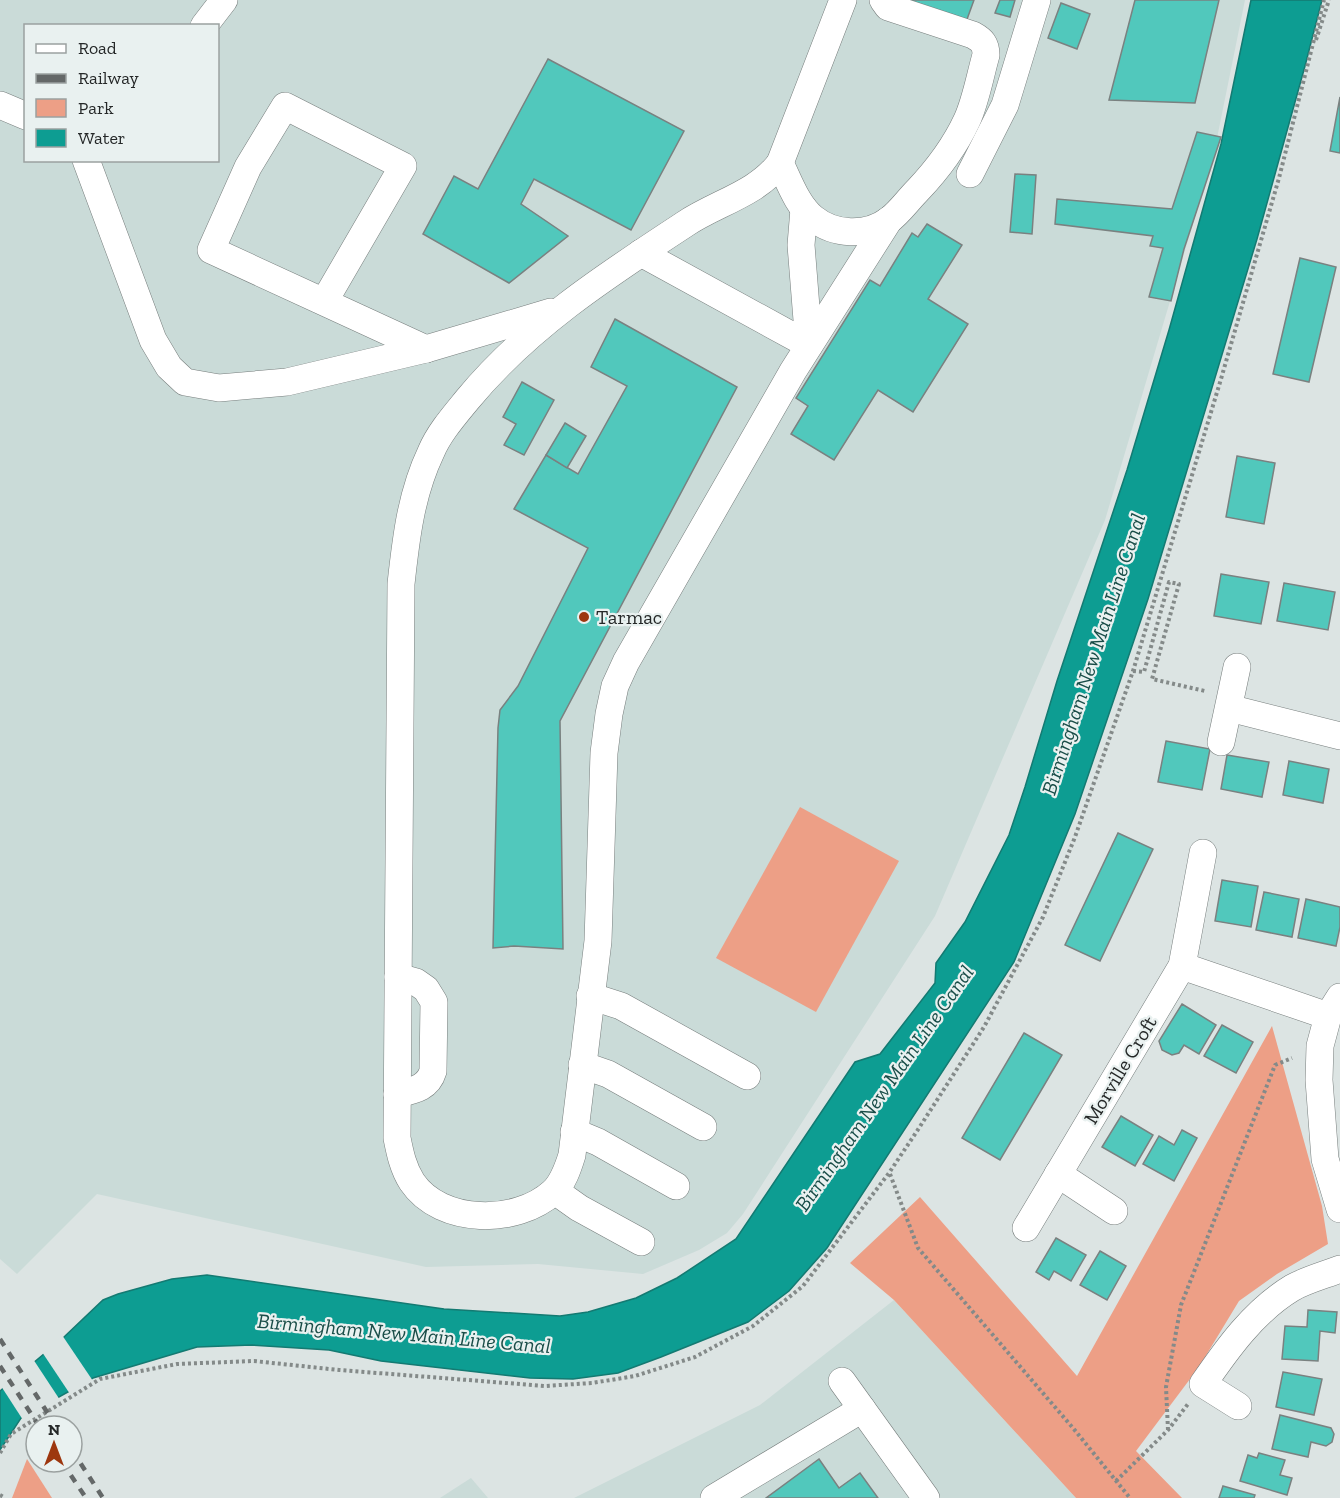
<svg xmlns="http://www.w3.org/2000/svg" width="1340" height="1498" viewBox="0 0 1340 1498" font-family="'Zilla Slab',serif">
  <rect width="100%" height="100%" fill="#dce4e3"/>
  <g fill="#cadbd8" fill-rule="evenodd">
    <path d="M0,0H1245L1214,153L1105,520L935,916L743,1214L727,1233L699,1250L643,1274L538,1264L426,1267L97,1194L17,1274L0,1259ZM26,26H218V160H26Z"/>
    <polygon points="894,1300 1076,1498 574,1498 760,1405"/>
    <polygon points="471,1478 488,1498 440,1498"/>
  </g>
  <g fill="#ed9f86">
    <polygon points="800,807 899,861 816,1012 716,958"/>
    <polygon points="1272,1026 1322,1206 1328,1244 1277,1274 1239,1301 1199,1367 1136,1451 1182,1498 1076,1498 894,1300 850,1263 920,1197 1077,1376"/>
    <polygon points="27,1459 52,1498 12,1498"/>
  </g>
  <polygon fill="#0d9d92" stroke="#147a72" stroke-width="1.5" points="1251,0 1322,0 1305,66 1257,239 1148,599 1075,814 1014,962 827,1248 789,1291 748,1322 661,1357 618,1373 573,1379 530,1378 381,1361 329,1350 252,1345 197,1347 93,1378 21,1418 0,1450 0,1391 64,1337 103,1300 118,1294 172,1279 207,1275 444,1309 560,1316 588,1312 636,1298 677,1278 736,1239 855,1062 880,1054 935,983 936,963 965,922 1009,835 1025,787 1057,681 1127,470 1169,330 1221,144"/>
  <g fill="#dce4e3">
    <polygon points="62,1335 93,1381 70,1394 42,1352"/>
    <polygon points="33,1359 60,1400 23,1420 1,1386"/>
  </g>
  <g fill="#51c8bc" stroke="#7a8180" stroke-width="1.5">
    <polygon points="911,0 974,0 966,22 911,2"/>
    <polygon points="1000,0 1015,0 1010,17 995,13"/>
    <polygon points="1135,0 1219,0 1195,103 1109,100"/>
    <polygon points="1061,3 1090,14 1077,49 1048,38"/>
    <polygon points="548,59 684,131 631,230 534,179 521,204 568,236 509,283 423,234 454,176 478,189"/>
    <polygon points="1340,97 1340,153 1330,151"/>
    <polygon points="1197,132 1221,137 1184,249 1171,301 1149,297 1163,248 1150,246 1153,236 1055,224 1057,199 1172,209"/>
    <polygon points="1015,174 1036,175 1032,234 1010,232"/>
    <polygon points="927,224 962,245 928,299 968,324 913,412 878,390 834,460 791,434 808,406 796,398 870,280 880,286 912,233 918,237"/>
    <polygon points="1300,258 1336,267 1309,382 1273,374"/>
    <polygon points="615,319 737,387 560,721 563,949 514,946 493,948 498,728 500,710 518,686 588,548 514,509 546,455 578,474 627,386 591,367"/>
    <polygon points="522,382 554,400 524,455 504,445 516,424 503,417"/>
    <polygon points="565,423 586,436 567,468 546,455"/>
    <polygon points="1237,456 1275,463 1264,524 1226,517"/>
    <polygon points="1221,574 1269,582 1261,624 1214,616"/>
    <polygon points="1284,583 1335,592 1328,630 1277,621"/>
    <polygon points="1166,741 1210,749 1202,790 1158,782"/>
    <polygon points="1227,755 1269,762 1262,797 1221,789"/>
    <polygon points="1289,761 1329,769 1323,803 1283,795"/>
    <polygon points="1118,833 1153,849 1100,961 1065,945"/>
    <polygon points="1222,880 1258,886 1251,927 1215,921"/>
    <polygon points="1264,892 1299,899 1292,937 1256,930"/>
    <polygon points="1306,899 1340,907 1340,927 1336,946 1298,938"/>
    <polygon points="1182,1004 1216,1025 1199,1054 1184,1045 1179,1053 1172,1055 1162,1050 1159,1041"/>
    <polygon points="1222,1025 1253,1042 1236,1073 1204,1056"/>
    <polygon points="1024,1033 1062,1055 1000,1160 962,1138"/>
    <polygon points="1121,1116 1153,1135 1135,1166 1102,1147"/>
    <polygon points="1182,1130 1197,1138 1174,1181 1143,1164 1159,1136 1174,1145"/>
    <polygon points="1056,1238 1086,1255 1071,1281 1054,1271 1049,1280 1036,1272"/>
    <polygon points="1100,1251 1126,1266 1107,1300 1080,1285"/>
    <polygon points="1308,1310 1337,1312 1335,1333 1320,1331 1318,1361 1282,1359 1285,1326 1307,1327"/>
    <polygon points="1283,1372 1322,1379 1314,1415 1276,1407"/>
    <polygon points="1280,1415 1331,1428 1334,1434 1332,1442 1326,1446 1311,1442 1308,1457 1272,1449"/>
    <polygon points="1259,1453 1285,1460 1280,1475 1292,1478 1287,1495 1240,1481 1248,1455 1257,1458"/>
    <polygon points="819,1459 839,1488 860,1473 878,1498 766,1498"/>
    <polygon points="1223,1486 1255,1495 1254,1498 1219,1498"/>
  </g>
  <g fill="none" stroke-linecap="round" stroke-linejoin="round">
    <g stroke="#777e7d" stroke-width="28">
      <g id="minor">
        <path d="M843,0L780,163C757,194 716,203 685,224C607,275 527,327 467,400C454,416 439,433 431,452C411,494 406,538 401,584L397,1138C400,1153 403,1168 412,1182C441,1225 517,1225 553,1192C563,1183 568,1168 572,1155L598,941L604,753L609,714L615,686L626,662L793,371L889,220"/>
        <polyline points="204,26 224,0"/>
        <polyline points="0,105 26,116"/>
        <polyline points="86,160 153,340 169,367 185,382 219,388 287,382 426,349 551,312"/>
        <path d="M780,163C789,181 797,205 813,218C834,235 866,237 889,220C899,213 908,200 917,191C938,169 954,148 967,120C976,100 980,76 986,55C986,44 982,40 973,35L888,7L883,0"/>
        <polyline points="970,174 1005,105 1037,0"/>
        <polyline points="641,253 809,345 801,245 804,209"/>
        <path d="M324,302L403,166L285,106L248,167L211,250C283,283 354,316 426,349"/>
        <polyline points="1229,708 1340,736"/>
        <polyline points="1221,742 1237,667"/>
        <polyline points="1182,966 1328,1016"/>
        <polyline points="590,996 621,1006 747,1076"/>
        <polyline points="1340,997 1328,1016 1320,1046 1319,1080 1325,1159 1340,1209"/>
        <polyline points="582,1065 608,1074 703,1127"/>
        <path d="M397,1094C414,1090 428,1088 433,1071L434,1002L426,989L416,982L398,977"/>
        <polyline points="574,1132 598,1142 676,1186"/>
        <polyline points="1058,1174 1114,1211"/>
        <polyline points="555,1191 579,1208 641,1242"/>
        <polyline points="1026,1228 1182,966 1203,853"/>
        <polyline points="842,1381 926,1498"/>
        <path d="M1238,1406L1203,1384C1227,1349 1254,1311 1292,1288C1306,1280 1325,1275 1340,1269"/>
        <polyline points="714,1498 862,1409"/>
      </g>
    </g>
    <g stroke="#848a89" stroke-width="4" stroke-dasharray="3 3" stroke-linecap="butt">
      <polyline points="1316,40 1329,0"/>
      <polyline points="1133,671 1144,672 1169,582 1179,584 1152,679 1205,691"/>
      <polyline points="890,1174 918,1248 1073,1428 1130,1498"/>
      <polyline points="1168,1430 1166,1387 1181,1305 1275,1065 1292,1058"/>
      <polyline points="0,1453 11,1434 100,1379 177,1364 254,1361 339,1370 545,1386 592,1383 635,1376 695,1357 753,1326 803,1286 889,1173 919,1128 984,1027 1043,917 1075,837 1133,671 1221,379 1279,178 1324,0"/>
      <polyline points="1116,1481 1168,1430 1188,1404"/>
      <polyline points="0,1495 5,1498"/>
    </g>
    <use href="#minor" stroke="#fff" stroke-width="27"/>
    <g stroke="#646868" stroke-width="4.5" stroke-dasharray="8 8" stroke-linecap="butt">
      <polyline points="0,1339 56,1426"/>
      <polyline points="0,1366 39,1426"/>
      <polyline points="72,1450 103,1498"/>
      <polyline points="62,1462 86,1498"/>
    </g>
  </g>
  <circle fill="#9d370f" stroke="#e9f1f0" stroke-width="2" cx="584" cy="617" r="6"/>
  <g text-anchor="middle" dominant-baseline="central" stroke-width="4.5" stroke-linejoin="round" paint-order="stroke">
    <g font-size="20" fill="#252828" stroke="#e9f1f0" text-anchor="start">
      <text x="596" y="617">Tarmac</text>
    </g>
    <g font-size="20" fill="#252828" stroke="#e9f1f0">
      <text transform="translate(1120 1070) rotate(-59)">Morville Croft</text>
    </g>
    <g font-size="21" font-style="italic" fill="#194d48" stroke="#e9f1f0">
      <text transform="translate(1093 654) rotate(-72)">Birmingham New Main Line Canal</text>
      <text transform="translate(884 1088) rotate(-55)">Birmingham New Main Line Canal</text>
      <text transform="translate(404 1333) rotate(5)">Birmingham New Main Line Canal</text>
    </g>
  </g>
  <rect x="24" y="24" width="195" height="138" fill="#e9f1f0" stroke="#9ba1a0" stroke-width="1.5"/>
  <rect x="36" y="44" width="30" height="9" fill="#ffffff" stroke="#9ba1a0" stroke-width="1.5"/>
  <text x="78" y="54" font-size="18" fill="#252828">Road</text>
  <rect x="36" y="74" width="30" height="9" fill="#646868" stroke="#9ba1a0" stroke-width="1.5"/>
  <text x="78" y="84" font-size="18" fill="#252828">Railway</text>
  <rect x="36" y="99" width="30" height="18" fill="#ed9f86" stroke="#9ba1a0" stroke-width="1.5"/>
  <text x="78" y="114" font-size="18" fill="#252828">Park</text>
  <rect x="36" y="129" width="30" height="18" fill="#0d9d92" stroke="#9ba1a0" stroke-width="1.5"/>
  <text x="78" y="144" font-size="18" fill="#252828">Water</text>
  <g transform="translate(54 1444)"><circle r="28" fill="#e9f1f0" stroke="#9ba1a0" stroke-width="1.5"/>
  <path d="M0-4.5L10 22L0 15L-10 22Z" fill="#9d370f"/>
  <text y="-9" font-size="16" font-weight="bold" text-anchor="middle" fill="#252828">N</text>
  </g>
</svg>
